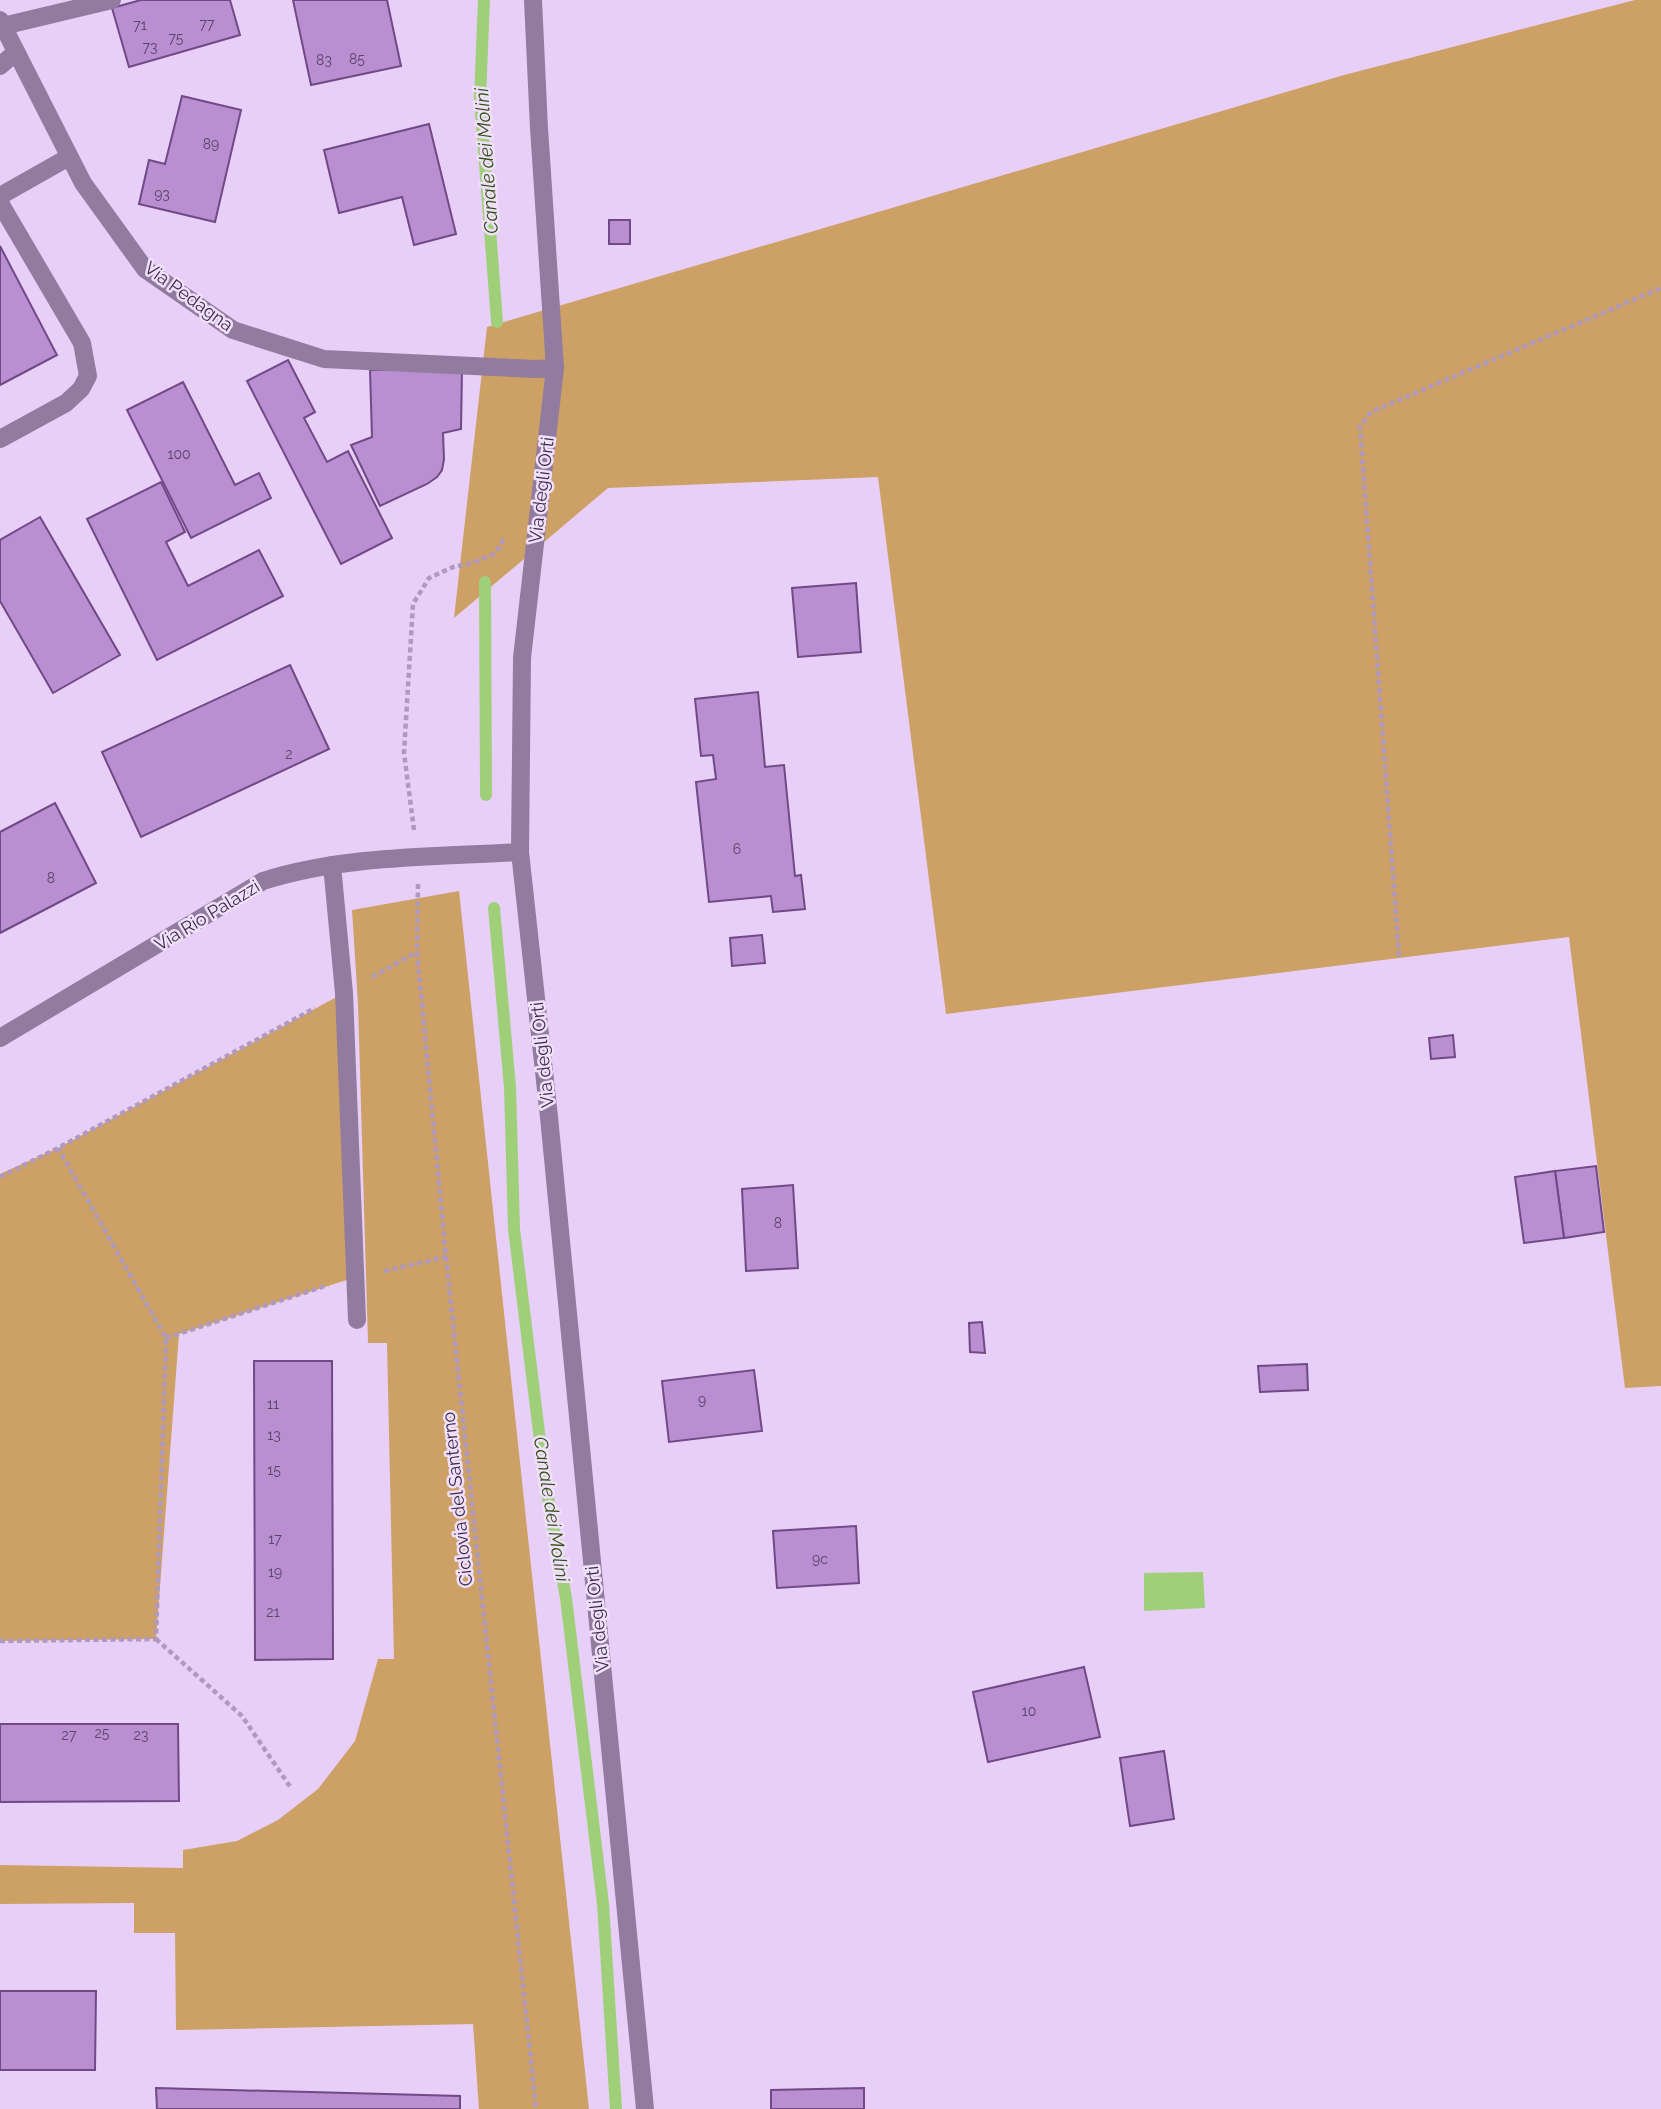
<svg xmlns="http://www.w3.org/2000/svg" width="1661" height="2109" viewBox="0 0 1661 2109" font-family="Raleway,sans-serif">
  <rect width="100%" height="100%" fill="#e8cff8"/>
  <g fill="#cda066">
    <polygon points="1635,0 1661,0 1661,1386 1625,1388 1569,937 946,1014 878,477 608,488 454,618 487,327 1344,75"/>
    <polygon points="459,891 589,2109 479,2109 473,2024 176,2030 175,1933 134,1933 134,1903 0,1904 0,1865 183,1868 183,1850 237,1841 278,1820 318,1789 355,1741 378,1659 394,1659 387,1343 368,1343 358,1004 352,910"/>
    <polygon points="344,993 356,1277 179,1334 156,1639 0,1641 0,1174 58,1148"/>
  </g>
  <polygon fill="#9fd079" points="1203,1572 1205,1608 1144,1611 1144,1573"/>
  <g fill="none" stroke-linecap="round" stroke-linejoin="round">
    <g stroke="#9fd079" stroke-width="12">
      <polyline points="484,0 480,98 497,322"/>
      <polyline points="485,582 486,795"/>
      <polyline points="494,908 510,1087 514,1229 545,1481 566,1598 603,1904 616,2109"/>
    </g>
  </g>
  <g fill="#b98fd1" stroke="#704986" stroke-width="2">
    <polygon points="141,0 230,0 240,35 129,67 112,8"/>
    <polygon points="293,0 387,0 401,66 311,85"/>
    <polygon points="182,96 241,110 215,222 139,204 149,160 165,164"/>
    <polygon points="429,124 456,234 414,245 402,197 339,213 324,150"/>
    <rect x="609" y="220" width="21" height="24"/>
    <polygon points="0,246 57,355 0,385"/>
    <polygon points="288,360 315,412 304,418 327,462 348,451 392,538 341,564 247,381"/>
    <polygon points="370,370 462,370 461,429 443,433 444,459 442,470 437,477 427,484 380,506 351,445 372,437"/>
    <polygon points="183,382 235,485 259,473 271,498 191,538 127,410"/>
    <polygon points="161,482 185,532 166,542 188,586 259,550 283,596 157,660 87,519"/>
    <polygon points="40,517 120,655 53,693 0,601 0,540"/>
    <polygon points="856,583 861,652 798,657 792,588"/>
    <polygon points="290,665 329,749 141,837 102,752"/>
    <polygon points="758,692 765,767 784,765 795,876 801,875 805,909 773,912 771,896 709,902 696,782 716,779 713,755 701,756 695,699"/>
    <polygon points="55,803 96,883 0,933 0,832"/>
    <polygon points="762,935 765,963 732,966 730,938"/>
    <polygon points="1453,1035 1455,1057 1431,1059 1429,1038"/>
    <polygon points="1596,1166 1604,1232 1564,1238 1555,1171"/>
    <polygon points="1555,1171 1564,1238 1524,1243 1515,1177"/>
    <polygon points="793,1185 798,1268 746,1271 742,1189"/>
    <polygon points="982,1322 985,1353 970,1352 969,1323"/>
    <polygon points="254,1361 332,1361 333,1659 255,1660"/>
    <polygon points="1307,1364 1308,1390 1260,1392 1258,1366"/>
    <polygon points="754,1370 762,1431 669,1442 662,1381"/>
    <polygon points="856,1526 859,1583 777,1588 773,1531"/>
    <polygon points="1084,1667 1100,1737 988,1762 973,1692"/>
    <polygon points="0,1724 178,1724 179,1801 0,1802"/>
    <polygon points="1164,1751 1174,1819 1130,1826 1120,1758"/>
    <polygon points="0,1991 96,1991 95,2070 0,2070"/>
    <polygon points="156,2088 460,2096 460,2109 157,2109"/>
    <polygon points="864,2088 864,2109 771,2109 771,2090"/>
  </g>
  <g fill="none" stroke-linecap="round" stroke-linejoin="round">
    <g stroke="#af99bd" stroke-width="4.5" stroke-dasharray="5 3.5" stroke-linecap="butt">
      <polyline points="414,830 404,753 413,604 429,578 453,567 472,563 494,554 502,544 503,539"/>
      <polyline points="418,884 417,952 446,1257 536,2109"/>
      <polyline points="1399,956 1360,427 1371,412 1661,288"/>
      <polyline points="372,977 417,952"/>
      <polyline points="0,1177 58,1148 315,1008"/>
      <polyline points="384,1271 446,1257"/>
      <polyline points="166,1338 328,1285"/>
      <polyline points="156,1639 242,1716 291,1788"/>
      <polyline points="0,1641 156,1639 166,1338 58,1148"/>
    </g>
    <g stroke="#917b9e" stroke-width="18">
      <polyline points="533,0 539,128 555,368 522,658 520,852 549,1117 645,2109"/>
      <polyline points="0,20 83,183 145,269 233,330 324,359 535,369 555,368"/>
      <polyline points="3,26 112,0"/>
      <polyline points="0,66 16,52"/>
      <polyline points="0,196 69,157"/>
      <polyline points="0,203 82,343 88,376 81,389 66,403 0,439"/>
      <polyline points="332,865 344,993 357,1320"/>
      <path d="M0,1038L263,881C345,855 435,857 520,852"/>
    </g>
  </g>
  <g text-anchor="middle" dominant-baseline="central" stroke-width="5" stroke-linejoin="round" paint-order="stroke">
    <g font-size="14" fill="#5b4469">
      <text x="207" y="24">77</text>
      <text x="140" y="25">71</text>
      <text x="176" y="38">75</text>
      <text x="150" y="47">73</text>
      <text x="357" y="59">85</text>
      <text x="324" y="60">83</text>
      <text x="211" y="144">89</text>
      <text x="162" y="194">93</text>
      <text x="179" y="454">100</text>
      <text x="289" y="754">2</text>
      <text x="737" y="849">6</text>
      <text x="51" y="878">8</text>
      <text x="778" y="1223">8</text>
      <text x="702" y="1400">9</text>
      <text x="273" y="1404">11</text>
      <text x="274" y="1435">13</text>
      <text x="274" y="1470">15</text>
      <text x="275" y="1539">17</text>
      <text x="820" y="1559">9c</text>
      <text x="275" y="1572">19</text>
      <text x="273" y="1612">21</text>
      <text x="1029" y="1711">10</text>
      <text x="102" y="1733">25</text>
      <text x="69" y="1735">27</text>
      <text x="141" y="1735">23</text>
    </g>
    <g font-size="18" fill="#3c2b46" stroke="#f1e0fb">
      <text transform="translate(189 296) rotate(36)">Via Pedagna</text>
      <text transform="translate(541 490) rotate(-83)">Via degli Orti</text>
      <text transform="translate(207 915) rotate(-31)">Via Rio Palazzi</text>
      <text transform="translate(542 1055) rotate(-96)">Via degli Orti</text>
      <text transform="translate(457 1499) rotate(-96)">Ciclovia del Santerno</text>
      <text transform="translate(597 1619) rotate(-96)">Via degli Orti</text>
    </g>
    <g font-size="19" font-style="italic" fill="#335116" stroke="#f1e0fb">
      <text transform="translate(486 161) rotate(-94)">Canale dei Molini</text>
      <text transform="translate(552 1509) rotate(81)">Canale dei Molini</text>
    </g>
  </g>
</svg>
